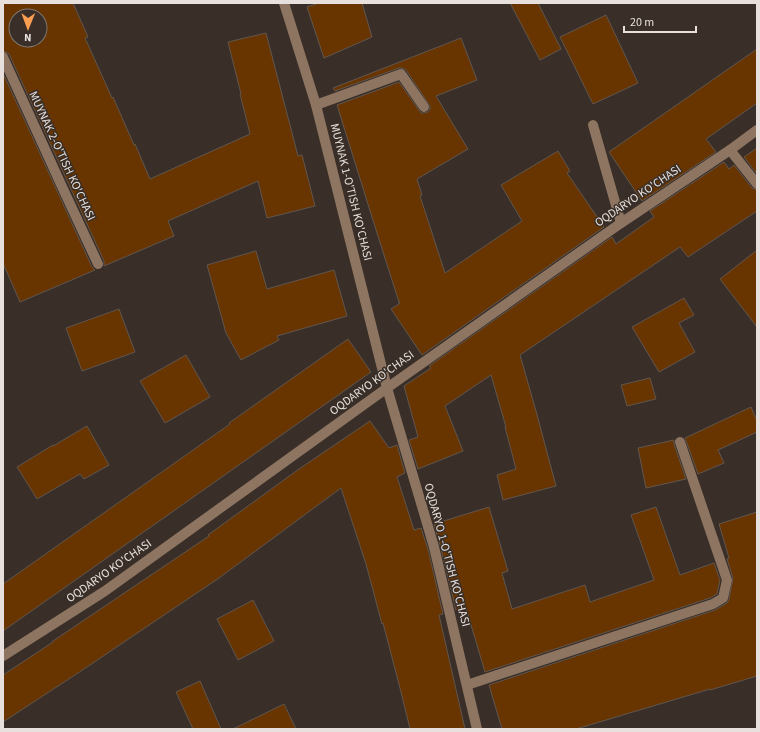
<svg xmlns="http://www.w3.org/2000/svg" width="760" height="732" viewBox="0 0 760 732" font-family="'Source Sans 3',sans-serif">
  <rect width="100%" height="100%" fill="#392f28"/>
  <g fill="#683400" stroke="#61564e" fill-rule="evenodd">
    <path d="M3,3H73L88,37L85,38L112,98L113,97L134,145L135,144L150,179L250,134L240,94H241L228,42L266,33L298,156L302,155L315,206L267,218L258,181L168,221L174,236L104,266V261L9,54L6,52L3,51ZM16,16H40V40H16Z"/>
    <polygon points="319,3 362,3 372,37 324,58 307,7"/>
    <polygon points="510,3 538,3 561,49 540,60"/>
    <polygon points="606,15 638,83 593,104 560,37"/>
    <polygon points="461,38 477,80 436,96 468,149 417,179 422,195 420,196 445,273 522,221 501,185 558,151 570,171 567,173 604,227 422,355 391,309 399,304 399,302 400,302 399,302 377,233 337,105 399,82 421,113 424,113 428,112 430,109 430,106 406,70 402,68 399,68 335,91 333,88"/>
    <polygon points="757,49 757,103 706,139 716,152 642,201 609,152"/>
    <polygon points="3,73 92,267 95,270 20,302 3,263"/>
    <polygon points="757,148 757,174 744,157"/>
    <polygon points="724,162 729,169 734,165 752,188 757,190 757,211 688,257 680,247 520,355 536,411 556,486 503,500 497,475 516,469 505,427 506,427 491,375 445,406 463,451 418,469 409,440 418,437 404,386 431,368 429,366 612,237 616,244 654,217 650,211"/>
    <polygon points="757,250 757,327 720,279"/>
    <polygon points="256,251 267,289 334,270 347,316 277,336 279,340 241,360 226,333 207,265"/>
    <polygon points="684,298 694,315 679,323 695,352 659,372 632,327"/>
    <polygon points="119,309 135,352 82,371 66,328"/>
    <polygon points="348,339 371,372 3,631 3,584 230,424 229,423"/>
    <polygon points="186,355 210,397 165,423 140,381"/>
    <polygon points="650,378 656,399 627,406 621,385"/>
    <polygon points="751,407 757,421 757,432 718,450 724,463 698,474 685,438"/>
    <polygon points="370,421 389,448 397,445 405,473 397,477 414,530 421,528 428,549 443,614 439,615 465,729 410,729 400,688 383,623 382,624 366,564 341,488 219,578 81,671 3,722 3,675 53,642 53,641 209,536 208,535 299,469"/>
    <polygon points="87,426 109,465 84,479 80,474 37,499 17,467 53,445 53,446"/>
    <polygon points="674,440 674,444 686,479 646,488 638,448"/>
    <polygon points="489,507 508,571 502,573 512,609 585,585 590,602 654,580 631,515 656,507 680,575 714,563 720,580 717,594 710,598 485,672 466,608 456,610 440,545 434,524"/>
    <polygon points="757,512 757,676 710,690 710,689 576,729 502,729 489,685 715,610 727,603 729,599 733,578 727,559 729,558 719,524"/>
    <polygon points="253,600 274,641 238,660 217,619"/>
    <polygon points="200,681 221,729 193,729 176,692"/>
    <polygon points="284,704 296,729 233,729"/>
  </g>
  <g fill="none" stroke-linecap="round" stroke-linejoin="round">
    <g stroke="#8e7562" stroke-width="10">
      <polyline points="284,3 316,105 387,388 434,547 477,729"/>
      <polyline points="3,57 64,191 98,264"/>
      <polyline points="316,105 401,74 424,107"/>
      <polyline points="593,125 621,223"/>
      <polyline points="730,150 757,184"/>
      <polyline points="3,656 105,591 387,388 621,223 730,150 757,130"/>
      <polyline points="467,685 713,604 723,598 727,580 680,442"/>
    </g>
  </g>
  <g text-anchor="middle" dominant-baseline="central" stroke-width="3" stroke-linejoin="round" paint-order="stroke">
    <g font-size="12" fill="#e7e0dc" stroke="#392f28">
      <text transform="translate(62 156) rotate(65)">MUYNAK 2-O'TISH KO'CHASI</text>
      <text transform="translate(351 192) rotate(76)">MUYNAK 1-O'TISH KO'CHASI</text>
      <text transform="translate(638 196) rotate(-34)">OQDARYO KO'CHASI</text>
      <text transform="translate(372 383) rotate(-36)">OQDARYO KO'CHASI</text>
      <text transform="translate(447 555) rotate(75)">OQDARYO 1-O'TISH KO'CHASI</text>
      <text transform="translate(109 571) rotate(-35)">OQDARYO KO'CHASI</text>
    </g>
  </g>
  <rect width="760" height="732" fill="none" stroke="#e7e0dc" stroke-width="8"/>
  <g transform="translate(28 28) rotate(181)"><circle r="19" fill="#392f28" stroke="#7f7670"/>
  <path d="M0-3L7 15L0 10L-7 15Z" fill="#fb9e51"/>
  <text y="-6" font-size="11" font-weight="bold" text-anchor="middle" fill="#e7e0dc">N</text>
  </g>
  <path d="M624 26v6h72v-6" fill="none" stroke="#e7e0dc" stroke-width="2"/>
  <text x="630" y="26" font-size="12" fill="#e7e0dc" stroke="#392f28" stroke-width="3" paint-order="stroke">20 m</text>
</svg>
